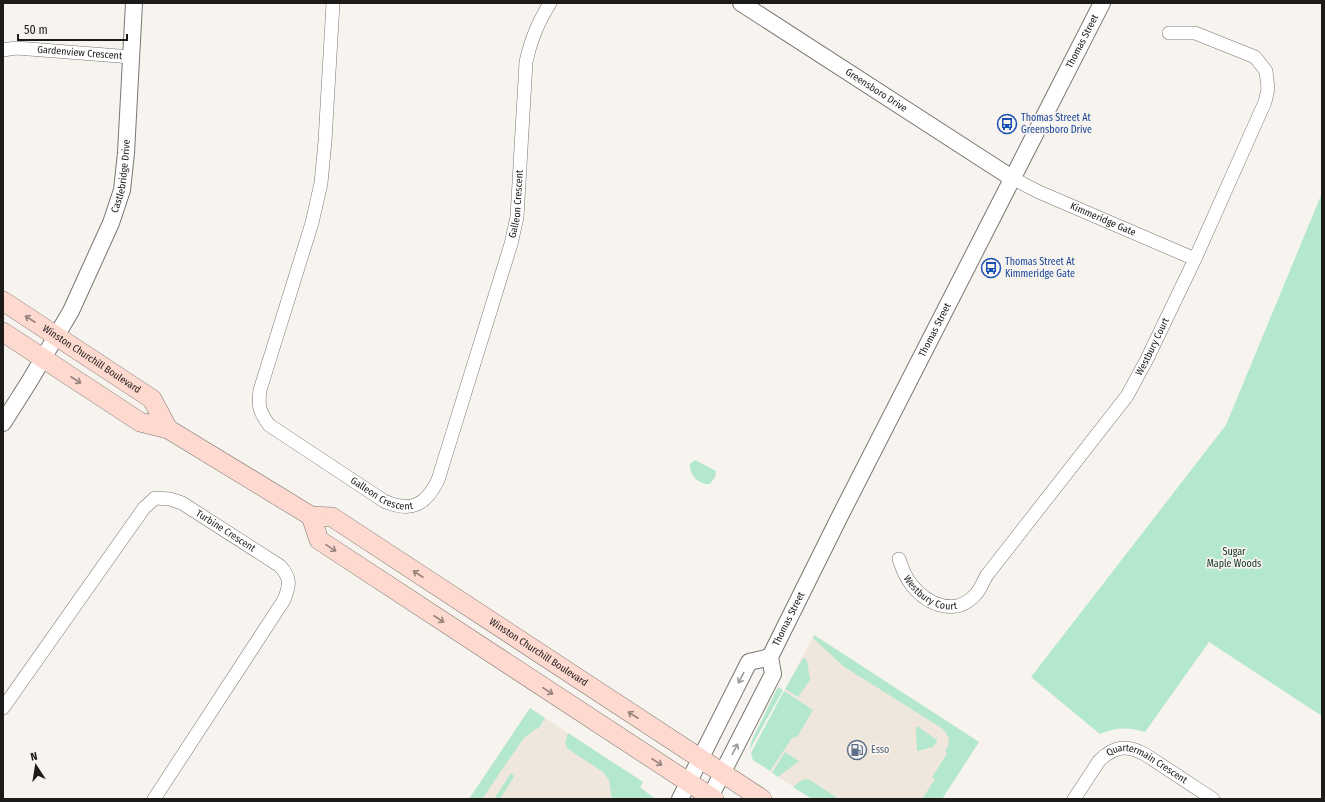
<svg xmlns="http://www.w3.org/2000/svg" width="1325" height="802" viewBox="0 0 1325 802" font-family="'Fira Sans Condensed',sans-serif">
  <rect width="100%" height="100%" fill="#f7f3ee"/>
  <g fill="#f0e7dc">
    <polygon points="814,635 979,742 942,799 812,799 753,760 751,753"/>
    <polygon points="530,708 643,782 640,787 655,799 469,799"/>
  </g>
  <g fill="#b4e8ce">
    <path d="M1322,193V716L1209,642L1145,732C1129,727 1116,727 1100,734L1031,677L1226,425Z"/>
    <path d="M695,460L716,471L715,477L710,484C699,485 689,475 690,464Z"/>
    <path d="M814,635L979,742L942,799H922L935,779L932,777L947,754L945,751C951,743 950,737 943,729L843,666L813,638Z"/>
    <polygon points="803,658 807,660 810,680 798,697 785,689"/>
    <polygon points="778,687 783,690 749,751 752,740"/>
    <polygon points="784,691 813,710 797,737 792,738 770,771 753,760 751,753"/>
    <polygon points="530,708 545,718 539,728 534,730 523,739 482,799 469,799"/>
    <polygon points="917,726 937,740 937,742 933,747 917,751 916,728"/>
    <polygon points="568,733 643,782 640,787 655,799 612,799 609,780 603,772 568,749 565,743"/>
    <polygon points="785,752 799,761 778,777 772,773"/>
    <polygon points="511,773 514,776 514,777 500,799 494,799"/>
    <polygon points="806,779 810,780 839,799 812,799 793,787 802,780"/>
  </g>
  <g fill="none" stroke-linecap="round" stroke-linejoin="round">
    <g stroke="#7a7672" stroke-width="14">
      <g id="minor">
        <path id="s1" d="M333,3L325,141L321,183L312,223L260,390C258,406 259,411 269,425L384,501C411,513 426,505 438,480L511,244L517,217L526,62C531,39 538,23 550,3"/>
        <path id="s2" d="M3,50L16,48L132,57"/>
        <path id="s3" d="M1012,178L1039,192L1195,259"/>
        <path id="s4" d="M899,559C902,568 905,577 911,584C927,605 956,617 976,594C981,589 983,581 987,575L1127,396L1147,359L1195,259L1265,102L1268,89L1266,71L1255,57L1195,33H1169"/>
        <path id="s5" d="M3,708L144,508L155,498L170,499L182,503L280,566C291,578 290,585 284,600L154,799"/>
        <path id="s6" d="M1074,799L1099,761C1114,746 1127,744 1146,755L1213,799"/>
      </g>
    </g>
    <g stroke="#7a7672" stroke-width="18">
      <g id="tertiary">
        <path id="s7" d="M741,3L984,160L1012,178"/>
        <path id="s8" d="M3,423L29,382L71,311L111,223L122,190L126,153L134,3"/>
        <polyline points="680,799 749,662 770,657"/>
        <path id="s9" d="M709,799L773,674L770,657L840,516L1102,3"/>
      </g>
    </g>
    <g stroke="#7a7672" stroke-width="20">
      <g id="secondary">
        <path id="s10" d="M3,301L152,399L168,429"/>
        <path id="s11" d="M3,332L140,422L168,429L311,516L332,517L762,799"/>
        <polyline points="311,516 319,540 714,799"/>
      </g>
    </g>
    <use href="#minor" stroke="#fff" stroke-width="13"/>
    <use href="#tertiary" stroke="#fff" stroke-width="16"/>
    <use href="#secondary" stroke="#fdd9cf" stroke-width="19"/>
  </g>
  <defs><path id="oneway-shaft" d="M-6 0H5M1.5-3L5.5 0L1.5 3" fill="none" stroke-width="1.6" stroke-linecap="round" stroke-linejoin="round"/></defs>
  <g stroke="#98847d">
    <use href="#oneway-shaft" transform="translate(30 319) rotate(-147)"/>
    <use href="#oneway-shaft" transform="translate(76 380) rotate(33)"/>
    <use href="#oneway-shaft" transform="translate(331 548) rotate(34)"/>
    <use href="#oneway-shaft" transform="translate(418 574) rotate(-147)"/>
    <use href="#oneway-shaft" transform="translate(439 619) rotate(33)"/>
    <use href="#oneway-shaft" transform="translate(548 691) rotate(33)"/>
    <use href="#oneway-shaft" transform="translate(633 715) rotate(-147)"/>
    <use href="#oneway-shaft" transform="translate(657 762) rotate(33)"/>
  </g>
  <g stroke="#999898">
    <use href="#oneway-shaft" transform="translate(741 678) rotate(117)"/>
    <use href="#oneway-shaft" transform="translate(735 749) rotate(-63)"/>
  </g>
  <defs>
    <g id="bus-ring" transform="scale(1)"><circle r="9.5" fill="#f7f3ee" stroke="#1a4fb4" stroke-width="1.5"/><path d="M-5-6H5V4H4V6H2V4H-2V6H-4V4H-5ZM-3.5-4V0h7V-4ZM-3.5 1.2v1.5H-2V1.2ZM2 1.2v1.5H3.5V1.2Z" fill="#1a4fb4"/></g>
    <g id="fuel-ring" transform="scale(1)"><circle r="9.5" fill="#f7f3ee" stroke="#5c6f8a" stroke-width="1.5"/><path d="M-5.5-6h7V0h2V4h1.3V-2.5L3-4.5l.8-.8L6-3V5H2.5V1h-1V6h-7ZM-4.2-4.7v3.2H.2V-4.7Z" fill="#5c6f8a"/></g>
  </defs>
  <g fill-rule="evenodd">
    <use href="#bus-ring" x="1007" y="124"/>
    <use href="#bus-ring" x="991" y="268"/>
    <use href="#fuel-ring" x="857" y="750"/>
  </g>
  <g text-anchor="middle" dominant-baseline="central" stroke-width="3.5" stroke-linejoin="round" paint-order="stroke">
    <g font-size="10" fill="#1d1b19" stroke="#f7f3ee">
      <text stroke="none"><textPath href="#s9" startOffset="848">Thomas Street</textPath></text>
      <text stroke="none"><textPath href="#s2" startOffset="77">Gardenview Crescent</textPath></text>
      <text stroke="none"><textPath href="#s7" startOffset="161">Greensboro Drive</textPath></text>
      <text stroke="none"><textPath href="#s8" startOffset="276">Castlebridge Drive</textPath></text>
      <text stroke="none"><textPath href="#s1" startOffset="926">Galleon Crescent</textPath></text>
      <text stroke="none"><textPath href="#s3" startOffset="100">Kimmeridge Gate</textPath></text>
      <text stroke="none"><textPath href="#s9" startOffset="524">Thomas Street</textPath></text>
      <text stroke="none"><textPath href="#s4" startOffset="409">Westbury Court</textPath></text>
      <text stroke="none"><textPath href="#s10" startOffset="106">Winston Churchill Boulevard</textPath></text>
      <text stroke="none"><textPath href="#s1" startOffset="567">Galleon Crescent</textPath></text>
      <text stroke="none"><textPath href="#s5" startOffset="339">Turbine Crescent</textPath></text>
      <text stroke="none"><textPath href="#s4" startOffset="50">Westbury Court</textPath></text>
      <text stroke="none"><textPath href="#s9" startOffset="200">Thomas Street</textPath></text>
      <text stroke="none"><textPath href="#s11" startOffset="628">Winston Churchill Boulevard</textPath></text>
      <text stroke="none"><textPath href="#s6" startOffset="101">Quartermain Crescent</textPath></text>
    </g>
    <g font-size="10" fill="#164399" stroke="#f7f3ee" text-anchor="start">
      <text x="1021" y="118">Thomas Street At<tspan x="1021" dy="12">Greensboro Drive</tspan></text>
      <text x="1005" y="262">Thomas Street At<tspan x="1005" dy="12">Kimmeridge Gate</tspan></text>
    </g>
    <g font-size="10" fill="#0d3223" stroke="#f7f3ee">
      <text x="1234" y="552">Sugar<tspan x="1234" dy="12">Maple Woods</tspan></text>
    </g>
    <g font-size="10" fill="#4e5e75" stroke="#f7f3ee" text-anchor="start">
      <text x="871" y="750">Esso</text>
    </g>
  </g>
  <rect width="1325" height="802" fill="none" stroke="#1d1b19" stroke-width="8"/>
  <g transform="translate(36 766) rotate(348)" stroke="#f7f3ee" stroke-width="3" paint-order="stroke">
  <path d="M0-3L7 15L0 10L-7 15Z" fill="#1d1b19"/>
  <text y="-6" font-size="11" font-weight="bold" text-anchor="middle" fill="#1d1b19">N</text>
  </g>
  <path d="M18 34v6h109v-6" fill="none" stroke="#1d1b19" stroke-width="2"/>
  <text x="24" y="34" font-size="12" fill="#1d1b19" stroke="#f7f3ee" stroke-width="3" paint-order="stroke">50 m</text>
</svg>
